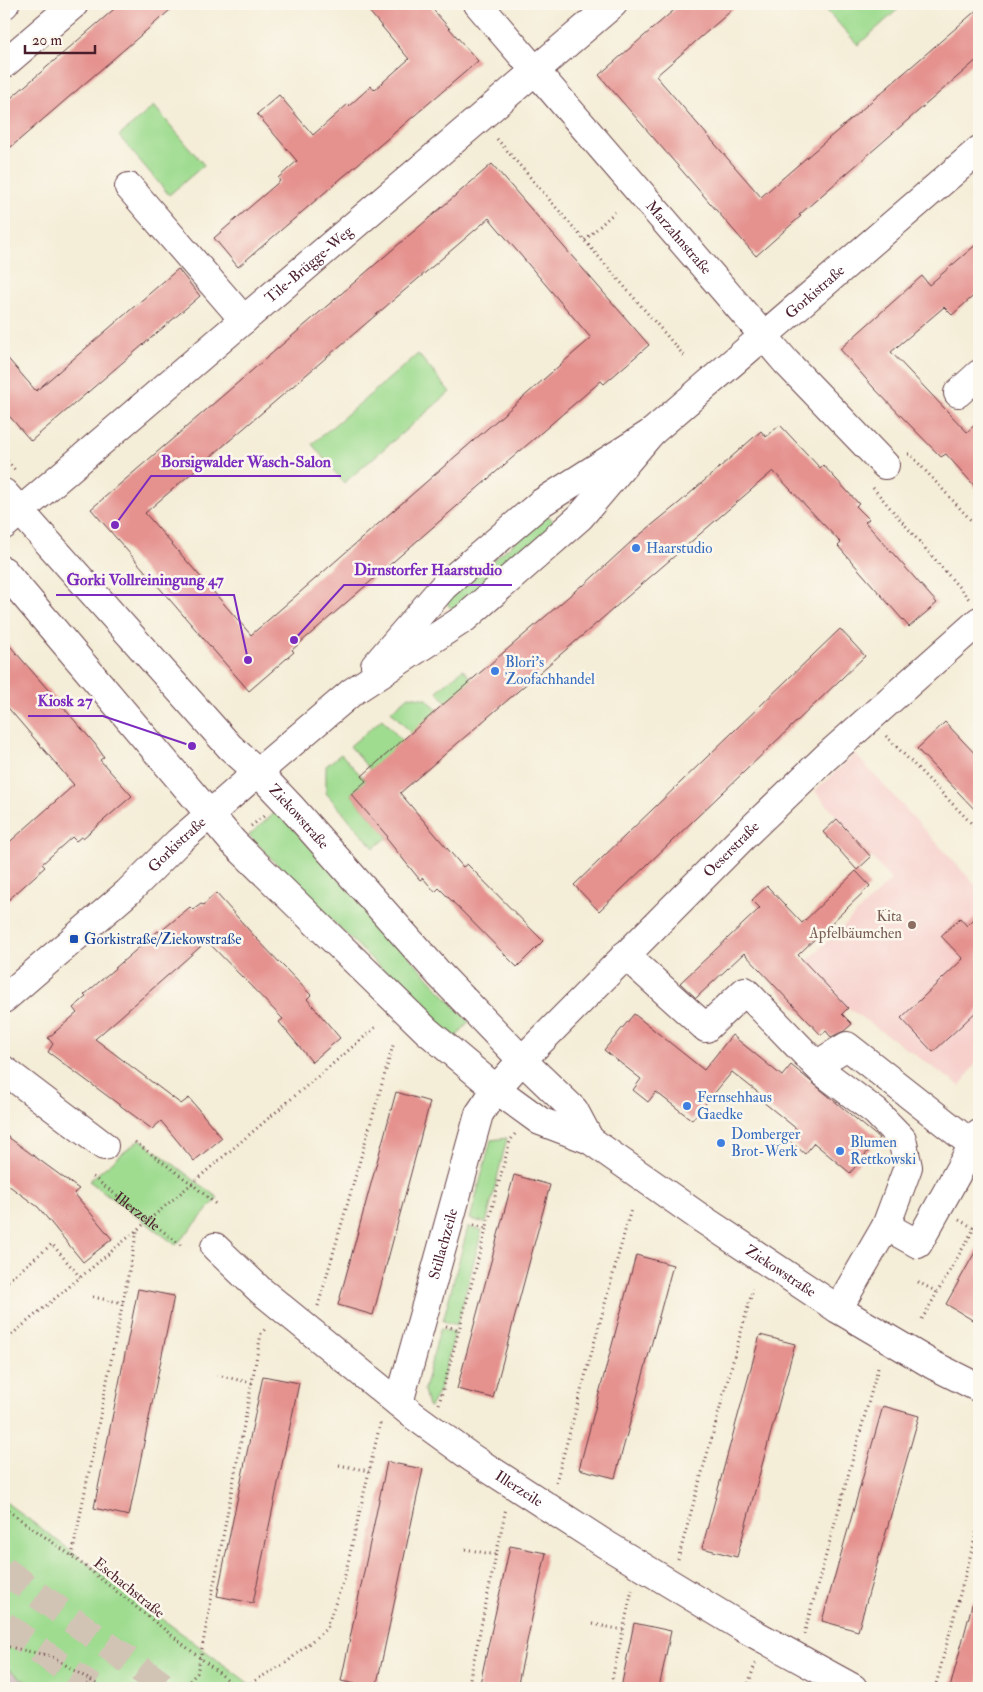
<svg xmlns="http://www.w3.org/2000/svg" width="983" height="1692" viewBox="0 0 983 1692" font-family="'IM FELL Double Pica',serif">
  <rect width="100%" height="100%" fill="#fbf7ec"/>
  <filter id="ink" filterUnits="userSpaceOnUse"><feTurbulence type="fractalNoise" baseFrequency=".02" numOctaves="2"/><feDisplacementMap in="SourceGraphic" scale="10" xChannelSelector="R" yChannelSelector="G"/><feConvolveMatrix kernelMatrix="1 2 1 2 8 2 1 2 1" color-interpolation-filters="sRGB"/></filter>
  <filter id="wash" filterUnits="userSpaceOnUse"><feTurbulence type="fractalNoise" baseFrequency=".0096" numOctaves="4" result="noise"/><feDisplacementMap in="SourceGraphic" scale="20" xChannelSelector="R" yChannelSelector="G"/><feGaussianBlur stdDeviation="1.12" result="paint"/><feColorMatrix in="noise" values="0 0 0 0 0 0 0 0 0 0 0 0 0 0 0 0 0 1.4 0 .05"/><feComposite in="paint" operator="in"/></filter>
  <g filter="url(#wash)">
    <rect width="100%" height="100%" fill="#f4edd7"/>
    <polygon fill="#f7d0cc" points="855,754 979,889 979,1059 960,1086 848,1008 806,962 891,880 815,791"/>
    <polygon fill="#d2bec3" points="4,1666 35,1688 4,1688"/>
    <g fill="#9fdc90" stroke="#747e5e">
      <polygon points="821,4 904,4 858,45"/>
      <polygon points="154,106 204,165 169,195 119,136"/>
      <polygon points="418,354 450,392 344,483 312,444"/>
      <polygon points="548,515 555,524 454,611 448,605 446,599"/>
      <polygon points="463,669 472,680 447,703 437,691"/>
      <polygon points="409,696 427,699 438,711 412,734 391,711"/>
      <polygon points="382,719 403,742 370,770 350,746"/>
      <polygon points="341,754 366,781 351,794 388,837 374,848 326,793 326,766"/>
      <polygon points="277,811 469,1022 454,1039 314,903 249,835"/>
      <polygon points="507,1138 486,1223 470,1219 491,1140"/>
      <polygon points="140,1139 218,1198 176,1245 89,1181"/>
      <polygon points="468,1227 482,1230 457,1325 443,1321"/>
      <polygon points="440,1329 455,1332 440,1389 430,1407 428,1406 424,1390"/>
      <polygon points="4,1501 255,1688 35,1688 4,1666"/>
    </g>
    <g id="blocks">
      <g fill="#e5928f" fill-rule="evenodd">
        <polygon points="120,4 177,4 4,153 4,104"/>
        <polygon points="363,4 428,4 478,61 238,267 214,238 280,181 278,178 297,161 257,114 279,95 313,135 348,104 349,106 371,86 374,90 409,59"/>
        <polygon points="681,4 739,4 656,76 761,197 979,8 979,58 799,215 801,216 756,256 599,75"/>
        <path d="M492,164L649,345L604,384L601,381L566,411L292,650L294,652L249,691L91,509ZM489,218L591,338L251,635L145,513Z"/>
        <polygon points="979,242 979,291 952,315 944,307 891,352 967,432 979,421 979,491 946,454 941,457 873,387 840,349 922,276 929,285"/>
        <polygon points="178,269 200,296 31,441 4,410 4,354 36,391"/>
        <polygon points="780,425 820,468 823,465 859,504 856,506 869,519 865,522 937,603 909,627 838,546 841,543 773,471 400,793 463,867 467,864 543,941 517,967 439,888 435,892 423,878 420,880 386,838 388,837 351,794 366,781 362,776 446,702 582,585 583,586 631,542 679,503 761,431 766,437"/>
        <polygon points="840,629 865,656 599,911 574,885"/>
        <polygon points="4,639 95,744 104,757 100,760 132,796 83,838 81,837 76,841 72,837 42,864 45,867 4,904 4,847 74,785 4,703"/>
        <polygon points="945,722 979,758 979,814 917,749"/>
        <polygon points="837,819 871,857 857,870 823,832"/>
        <polygon points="856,871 870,886 798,955 848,1008 842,1014 852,1024 844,1031 831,1037 826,1031 821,1035 744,953 696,998 680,983 760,908 752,900 767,886 802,923"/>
        <polygon points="216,893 255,937 311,995 307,999 340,1038 312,1062 279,1022 283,1019 207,941 95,1039 181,1104 189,1098 222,1138 194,1161 161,1121 152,1129 48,1052 53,1044 48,1038 77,1013 73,1008 86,997 84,995 158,931 160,932 190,907 193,910 201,904 203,905"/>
        <polygon points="979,914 979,1009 933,1052 901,1018 963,959 941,936 960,918 967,926"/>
        <polygon points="634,1014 704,1070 732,1035 782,1076 791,1065 879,1138 850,1173 814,1143 805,1154 790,1141 798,1130 762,1101 765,1098 732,1072 692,1120 656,1092 648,1102 633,1090 641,1079 604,1050"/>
        <polygon points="396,1092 430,1102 373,1315 338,1305"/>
        <polygon points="4,1134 79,1189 74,1193 112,1239 83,1262 38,1207 4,1182"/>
        <polygon points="514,1175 550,1185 493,1398 457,1389"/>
        <polygon points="979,1245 979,1324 946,1304"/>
        <polygon points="636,1255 673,1265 615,1478 579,1469"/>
        <polygon points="138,1289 174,1296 129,1516 94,1508"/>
        <polygon points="760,1335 795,1344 737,1557 702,1548"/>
        <polygon points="263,1376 299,1383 253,1603 217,1596"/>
        <polygon points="883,1406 919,1416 858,1631 822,1621"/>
        <polygon points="387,1462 423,1469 376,1688 341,1681"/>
        <polygon points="510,1546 546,1553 517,1688 479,1688"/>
        <polygon points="973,1601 979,1602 979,1688 950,1688"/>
        <polygon points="634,1623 671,1631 659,1688 621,1688"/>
      </g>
    </g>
  </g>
  <g filter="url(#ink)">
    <use href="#blocks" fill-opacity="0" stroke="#643e45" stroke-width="1"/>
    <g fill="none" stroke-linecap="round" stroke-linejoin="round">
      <g stroke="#d2c4b5" stroke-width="28" stroke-dasharray="28 14" stroke-linecap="butt">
        <polyline points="4,1570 166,1688"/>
        <polyline points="4,1625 92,1688"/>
      </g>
      <g stroke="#643e45" stroke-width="30">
        <g id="minor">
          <path id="s2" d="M478,4L786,362L885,465"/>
          <polyline points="4,5 5,4"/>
          <polyline points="4,64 74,4"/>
          <polyline points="129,187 244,320"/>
          <polyline points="958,393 979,374"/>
          <path id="s3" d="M4,493L230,747L258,772L291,807L439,974L522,1060L574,1110L590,1140"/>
          <path id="s4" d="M4,525L613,4"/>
          <path id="s5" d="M4,571L233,842L427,1031L496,1089L540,1121L590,1140L698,1216L838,1309L933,1365L979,1388"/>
          <polyline points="625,955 706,1028 745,991 824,1073 876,1112 902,1139 908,1167 886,1226 838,1309"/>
          <polyline points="816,1065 847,1046 973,1145"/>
          <polyline points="4,1070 104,1146"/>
          <polyline points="886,1226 918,1244 979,1134"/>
          <path id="s6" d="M215,1247L260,1290L413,1415L472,1458L605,1544L742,1627L853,1688"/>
          <path id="s7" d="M399,1403L479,1114L496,1089L522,1060L746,834L825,758L979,621"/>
        </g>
      </g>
      <g stroke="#643e45" stroke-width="30">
        <g id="major">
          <path id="s8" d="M375,666L444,586L541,503L651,433L979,150"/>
          <path id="s9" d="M4,999L128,892L178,842L258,772L352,692L465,618L580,517L651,433"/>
        </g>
      </g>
      <g stroke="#643e45" stroke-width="3" stroke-dasharray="1 4" stroke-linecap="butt">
        <polyline points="497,139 686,358"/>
        <polyline points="585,240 617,210"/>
        <polyline points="908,454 910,454 979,529"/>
        <polyline points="4,457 15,470"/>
        <polyline points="873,488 969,599"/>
        <polyline points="886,736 979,831"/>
        <polyline points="251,826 264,816"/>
        <polyline points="135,1142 192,1184 218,1206"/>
        <path id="s1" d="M93,1177L182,1246"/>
        <polyline points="959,1220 974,1228"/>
        <polyline points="474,1225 486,1228"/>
        <polyline points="918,1282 937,1292"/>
        <polyline points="4,1284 52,1244 80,1277"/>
        <polyline points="93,1297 123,1303"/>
        <polyline points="318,1306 394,1042"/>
        <polyline points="922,1319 979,1220"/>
        <polyline points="446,1326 459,1330"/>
        <polyline points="4,1341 137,1230 376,1027"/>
        <polyline points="217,1375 252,1383"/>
        <polyline points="439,1404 510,1141 515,1134"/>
        <polyline points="339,1465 369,1471"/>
        <polyline points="556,1482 631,1209"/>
        <polyline points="4,1508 72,1556 238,1688"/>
        <polyline points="465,1549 496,1555"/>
        <polyline points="72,1556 137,1231"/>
        <polyline points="678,1559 753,1289"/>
        <polyline points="593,1624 623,1630"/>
        <polyline points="804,1634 878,1368"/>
        <polyline points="4,1646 51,1656 103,1688"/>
        <polyline points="84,1688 91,1680"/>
        <polyline points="183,1688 197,1673 200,1659 261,1334 267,1327"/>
        <polyline points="242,1688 287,1662 326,1629 344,1579 381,1420"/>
        <polyline points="468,1688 506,1508"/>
        <polyline points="610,1688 632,1590"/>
        <polyline points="747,1688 756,1661"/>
        <polyline points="935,1688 979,1523"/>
      </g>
      <use href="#minor" stroke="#fff" stroke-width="28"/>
      <use href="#major" stroke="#fff" stroke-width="28"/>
    </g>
  </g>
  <g fill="#3f7fe0" stroke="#fbf7ec" stroke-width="2">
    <circle cx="636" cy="548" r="5"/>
    <circle cx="495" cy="671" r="5"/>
    <circle cx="687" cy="1106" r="5"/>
    <circle cx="721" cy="1143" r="5"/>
    <circle cx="840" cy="1151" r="5"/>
  </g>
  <circle fill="#8d6e63" stroke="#fbf7ec" stroke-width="2" cx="912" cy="925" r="5"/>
  <rect fill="#1a4fb4" stroke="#fbf7ec" stroke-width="2" x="69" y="934" width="10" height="10" rx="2.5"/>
  <g text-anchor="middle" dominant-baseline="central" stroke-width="5" stroke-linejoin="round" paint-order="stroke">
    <g font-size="15" fill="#4a1f2b" stroke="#fbf7ec">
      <text stroke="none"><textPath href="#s2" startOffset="308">Marzahnstraße</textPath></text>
      <text stroke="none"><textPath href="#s4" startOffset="401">Tile-Brügge-Weg</textPath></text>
      <text stroke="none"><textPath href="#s8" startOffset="580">Gorkistraße</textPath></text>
      <text stroke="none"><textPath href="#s3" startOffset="438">Ziekowstraße</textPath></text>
      <text stroke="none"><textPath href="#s9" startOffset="232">Gorkistraße</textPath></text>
      <text stroke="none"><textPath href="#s7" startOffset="666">Oeserstraße</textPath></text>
      <text stroke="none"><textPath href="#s1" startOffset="56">Illerzeile</textPath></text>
      <text stroke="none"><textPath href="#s7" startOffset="165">Stillachzeile</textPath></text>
      <text stroke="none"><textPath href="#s5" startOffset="1055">Ziekowstraße</textPath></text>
      <text stroke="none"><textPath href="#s6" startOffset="389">Illerzeile</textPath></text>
      <text transform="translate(129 1588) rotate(39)">Eschachstraße</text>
    </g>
    <g font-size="15" fill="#366cbe" stroke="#fbf7ec" text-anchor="start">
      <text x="646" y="548">Haarstudio</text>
      <text x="505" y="662">Blori's<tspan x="505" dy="17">Zoofachhandel</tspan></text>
      <text x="697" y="1097">Fernsehhaus<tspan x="697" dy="17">Gaedke</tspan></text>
      <text x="731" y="1134">Domberger<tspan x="731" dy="17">Brot-Werk</tspan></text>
      <text x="850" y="1142">Blumen<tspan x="850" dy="17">Rettkowski</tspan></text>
    </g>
    <g font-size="15" fill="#785e54" stroke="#fbf7ec" text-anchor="end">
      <text x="902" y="916">Kita<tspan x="902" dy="17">Apfelbäumchen</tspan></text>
    </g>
    <g font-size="15" fill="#164399" stroke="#fbf7ec" text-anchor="start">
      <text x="84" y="939">Gorkistraße/Ziekowstraße</text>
    </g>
  </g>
  <path fill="none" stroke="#7b2cbf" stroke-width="2" d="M115 525L151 476H341M294 640L344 585H512M248 660L234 595H56M192 746L103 716H28"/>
  <g fill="#7b2cbf" stroke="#fbf7ec" stroke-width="2">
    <circle cx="115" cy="525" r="5"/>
    <circle cx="294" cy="640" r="5"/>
    <circle cx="248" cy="660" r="5"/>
    <circle cx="192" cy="746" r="5"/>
  </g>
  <g font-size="16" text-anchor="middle" font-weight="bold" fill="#7b2cbf" stroke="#fbf7ec" stroke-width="5" stroke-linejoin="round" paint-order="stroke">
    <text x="246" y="467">Borsigwalder Wasch-Salon</text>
    <text x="428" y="575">Dirnstorfer Haarstudio</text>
    <text x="145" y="585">Gorki Vollreiningung 47</text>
    <text x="65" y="706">Kiosk 27</text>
  </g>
  <rect width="983" height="1692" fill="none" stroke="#fbf7ec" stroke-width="20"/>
  <path d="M25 45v8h70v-8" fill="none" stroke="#4a1f2b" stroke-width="2.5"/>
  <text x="32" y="45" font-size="15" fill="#4a1f2b" stroke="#fbf7ec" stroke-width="4" paint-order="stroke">20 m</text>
</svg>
